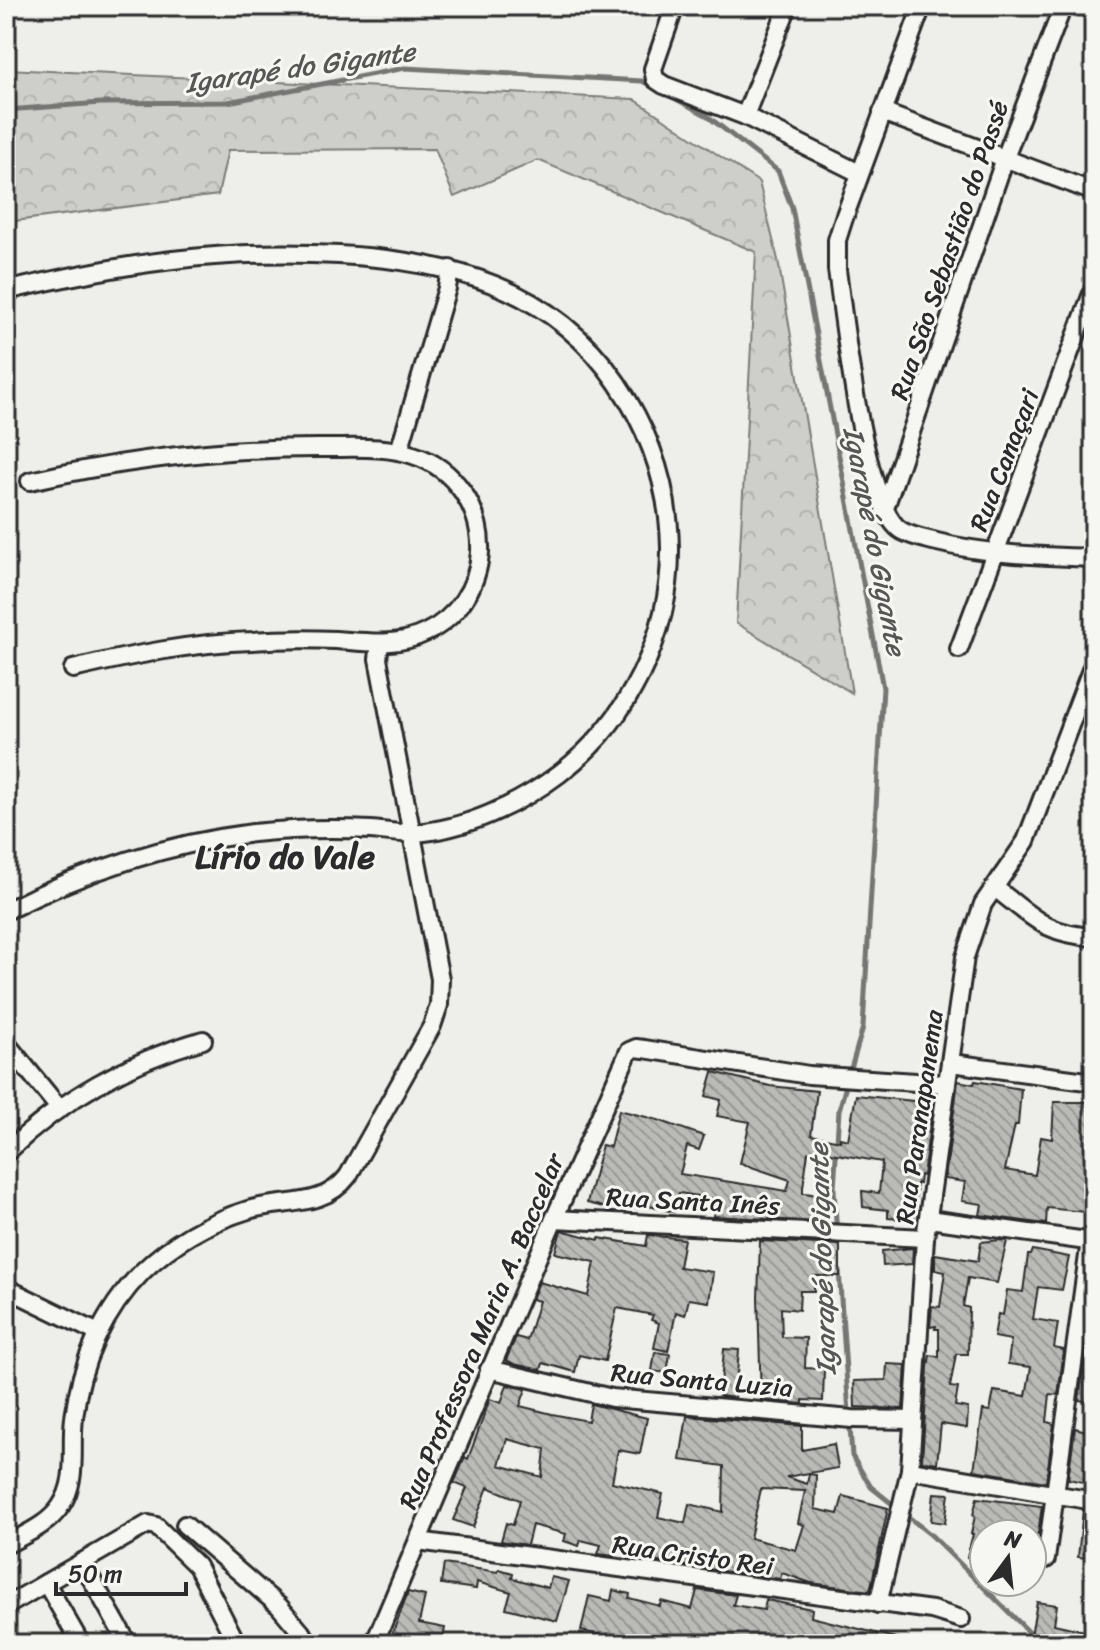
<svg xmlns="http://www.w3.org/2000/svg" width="1100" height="1650" viewBox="0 0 1100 1650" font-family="Sriracha,sans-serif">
  <defs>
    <pattern id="forest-crowns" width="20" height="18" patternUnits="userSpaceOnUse" patternTransform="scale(2)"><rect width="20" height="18" fill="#cececa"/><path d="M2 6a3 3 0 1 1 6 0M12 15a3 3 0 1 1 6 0" fill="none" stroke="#b1b1ae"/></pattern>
    <pattern id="building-back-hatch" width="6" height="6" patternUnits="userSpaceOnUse" patternTransform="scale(2)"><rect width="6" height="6" fill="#babab7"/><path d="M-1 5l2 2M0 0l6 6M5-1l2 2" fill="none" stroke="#979795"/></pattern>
  </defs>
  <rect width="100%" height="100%" fill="#eeeeea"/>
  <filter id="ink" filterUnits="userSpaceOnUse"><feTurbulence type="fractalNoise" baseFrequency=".0125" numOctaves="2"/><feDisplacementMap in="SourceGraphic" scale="16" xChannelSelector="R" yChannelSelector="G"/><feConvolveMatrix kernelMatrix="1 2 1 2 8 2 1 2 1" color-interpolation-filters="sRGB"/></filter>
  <g filter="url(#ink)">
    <polygon fill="url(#forest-crowns)" stroke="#7c7c7a" stroke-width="2" points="6,69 634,99 759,182 778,260 852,693 736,623 756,252 538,160 454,197 435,149 228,150 218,195 6,222"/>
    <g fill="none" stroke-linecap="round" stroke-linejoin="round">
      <g stroke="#757573" stroke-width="5">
        <polyline points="665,93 706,115 778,171 792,208 883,688 863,1027 839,1110 834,1189 838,1252"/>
        <polyline points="6,110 101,103 228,102 405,68 642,81 656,88"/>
        <polyline points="839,1270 852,1456 871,1487 931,1535 1041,1644"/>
      </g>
    </g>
    <g fill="url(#building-back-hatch)" stroke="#2b2b2b" stroke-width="2" fill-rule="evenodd">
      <polygon points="713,1072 770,1086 817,1091 811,1135 840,1141 840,1138 848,1140 856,1095 933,1103 923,1176 920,1175 919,1184 917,1183 914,1220 888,1218 888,1210 863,1207 862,1191 879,1193 882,1162 825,1152 824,1156 808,1152 803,1187 803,1193 823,1195 820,1222 713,1216 716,1199 679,1193 674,1212 640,1204 639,1209 610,1199 608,1208 587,1203 602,1145 610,1147 619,1110 658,1120 704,1136 699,1150 687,1146 680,1174 787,1191 790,1180 740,1163 750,1122 717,1116 721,1100 706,1096"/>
      <polygon points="958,1081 974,1084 975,1081 1021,1089 1018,1125 1015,1125 1005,1170 1035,1175 1041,1137 1052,1139 1054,1102 1094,1102 1094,1213 1047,1208 1046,1224 980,1215 982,1204 962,1201 965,1182 945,1179"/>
      <polygon points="561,1230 599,1240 599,1238 646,1246 648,1235 684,1239 679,1267 713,1272 709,1302 689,1299 685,1315 676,1312 668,1351 654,1348 659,1323 651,1320 653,1315 617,1308 605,1361 579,1355 575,1372 543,1363 541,1370 514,1364 506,1360 516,1337 527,1340 539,1301 532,1299 539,1282 588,1296 595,1262 555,1253"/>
      <polygon points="1001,1240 1007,1241 997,1283 968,1278 963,1306 969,1308 968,1354 956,1354 950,1387 958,1388 955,1406 968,1408 967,1428 941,1424 937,1463 922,1461 928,1367 930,1355 939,1357 939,1329 935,1329 936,1326 930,1327 932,1306 940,1307 945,1272 935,1270 935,1254 978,1261 981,1242"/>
      <polygon points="760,1241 840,1245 840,1276 814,1276 814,1291 800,1291 799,1310 781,1308 782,1337 806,1338 805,1368 824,1369 823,1401 803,1400 803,1404 761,1400 758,1298"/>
      <polygon points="913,1248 912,1264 883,1266 882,1251"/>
      <polygon points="1033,1250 1069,1257 1062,1290 1038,1287 1033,1319 1058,1323 1054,1348 1064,1350 1058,1395 1050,1394 1047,1422 1054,1424 1046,1482 974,1470 983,1410 990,1411 994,1391 1026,1396 1031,1367 1008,1364 1011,1340 994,1337 998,1314 1003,1315 1007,1290 1023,1292 1028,1255 1031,1255"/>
      <polygon points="724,1349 739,1350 735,1398 720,1396"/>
      <polygon points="1086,1350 1094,1351 1094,1403 1079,1400"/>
      <polygon points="655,1352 670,1354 667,1373 652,1371"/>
      <polygon points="887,1364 906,1365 903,1409 855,1407 854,1381 886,1380"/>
      <path d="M507,1385L526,1389L520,1406L552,1414L588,1421L591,1404L647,1418L640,1454L618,1450L612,1482L663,1494L658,1517L685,1523L689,1504L723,1512L724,1466L680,1460L687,1416L802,1426V1450L834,1444L838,1468L786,1477L807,1484L809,1474L816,1475L815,1509L838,1514L843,1496L888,1508L870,1591L811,1583L782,1573L780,1579L651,1561L652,1558L617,1548L614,1556L598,1554L601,1545L581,1540L579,1546L564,1541L566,1534L532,1525L527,1545L501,1541L506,1523L513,1525L520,1500L488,1487L473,1527L453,1520L467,1488L454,1483L465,1457L468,1459L490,1399L501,1403ZM507,1439L545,1449L542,1477L499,1465ZM761,1489L805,1491L798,1523L804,1525L796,1550L750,1538Z"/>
      <polygon points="1075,1428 1094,1433 1091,1456 1094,1457 1088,1483 1068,1479"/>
      <polygon points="934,1493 949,1494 945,1523 931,1521"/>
      <polygon points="977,1498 1042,1506 1038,1534 984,1534 984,1562 967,1557 973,1534 971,1534 975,1516 973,1515"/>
      <polygon points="1083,1510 1094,1512 1094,1559 1078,1557"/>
      <polygon points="444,1564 498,1572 499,1569 513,1573 512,1578 548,1588 551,1577 569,1581 557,1621 506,1608 511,1592 477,1582 476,1589 441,1584"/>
      <polygon points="613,1590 630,1594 629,1598 660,1606 661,1601 692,1609 697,1590 736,1595 733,1605 764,1610 766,1600 812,1609 811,1617 900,1639 899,1644 603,1644 605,1636 581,1631 589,1596 611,1601"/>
      <polygon points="408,1592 425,1596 419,1623 445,1628 442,1644 392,1635"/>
      <polygon points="1037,1602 1057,1605 1054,1624 1094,1633 1094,1644 1069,1644 1031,1636"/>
    </g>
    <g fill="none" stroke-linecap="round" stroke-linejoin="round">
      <g stroke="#2b2b2b" stroke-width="22">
        <g id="street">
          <polyline points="675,6 653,69 655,79 664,85 745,116 859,173"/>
          <path d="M922,6L844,218L837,240V270C844,318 864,511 902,531C913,537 926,539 937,542C989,555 1041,556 1094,558"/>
          <polyline points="882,112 1094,192"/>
          <polyline points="745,116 788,6"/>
          <path d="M6,291C118,264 222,248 339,255C449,261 551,286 617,383C651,433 669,488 670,548C671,635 628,722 559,774C518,805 464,830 413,833C399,834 385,831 371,830C332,828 292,829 253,833C166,844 84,871 6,911"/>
          <polyline points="399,451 447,288 450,269"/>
          <path d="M30,481C129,459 228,447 329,448C356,448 388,446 413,455C455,468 482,509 480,552C478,587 456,619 425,633C397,647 367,642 336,640C308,639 280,639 252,641C191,643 132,655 73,669"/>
          <polyline points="884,511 1005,158 1063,6"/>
          <polyline points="959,649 1094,288"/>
          <path d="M995,888C1032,916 1044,934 1094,937"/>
          <polyline points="6,1043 59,1108"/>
          <polyline points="951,1063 1094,1082"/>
          <path d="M6,1153C63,1098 127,1062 203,1040"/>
          <polyline points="554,1219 925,1238"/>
          <polyline points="929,1219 1094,1242"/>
          <polyline points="6,1288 98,1333"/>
          <polyline points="489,1369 612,1398 852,1419 913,1420"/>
          <polyline points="910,1470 1094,1501"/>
          <polyline points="185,1525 279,1606 311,1644"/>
          <polyline points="418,1541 932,1610 961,1619"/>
          <path d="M6,1545C25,1534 48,1525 60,1507C79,1480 70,1448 74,1418C80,1363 104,1310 143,1271C173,1242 209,1222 248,1210C284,1199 323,1209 348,1176L432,1026L439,1005L440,979L378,659L380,643"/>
          <polyline points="1046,1559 1090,1241"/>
          <polyline points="82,1562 128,1644"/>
          <polyline points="46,1583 81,1644"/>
          <polyline points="878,1604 910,1470 925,1238 965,957 983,904 1026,841 1094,662"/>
          <polyline points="6,1606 148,1524 156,1526 197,1566 237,1644"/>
          <polyline points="374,1644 554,1219 629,1051 636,1048 644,1049 809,1075 947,1084"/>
        </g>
      </g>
      <use href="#street" stroke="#f6f6f2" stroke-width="16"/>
    </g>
  </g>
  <g text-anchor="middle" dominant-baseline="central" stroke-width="6" stroke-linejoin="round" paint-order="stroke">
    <g font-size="26" fill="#2b2b2b" stroke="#f6f6f2">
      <text transform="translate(949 250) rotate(-71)">Rua São Sebastião do Passé</text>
      <text transform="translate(1004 460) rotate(-69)">Rua Canaçari</text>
      <text transform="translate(919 1117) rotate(-82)">Rua Paranapanema</text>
      <text transform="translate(693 1201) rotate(3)">Rua Santa Inês</text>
      <text transform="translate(481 1331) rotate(-67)">Rua Professora Maria A. Baccelar</text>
      <text transform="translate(702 1380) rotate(5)">Rua Santa Luzia</text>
      <text transform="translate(693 1555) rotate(8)">Rua Cristo Rei</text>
    </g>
    <g font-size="28" font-style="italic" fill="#565655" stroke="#f6f6f2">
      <text transform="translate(300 67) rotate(-8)">Igarapé do Gigante</text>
      <text transform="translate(875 541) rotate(79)">Igarapé do Gigante</text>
      <text transform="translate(822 1259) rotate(-92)">Igarapé do Gigante</text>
    </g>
    <g font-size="34" font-weight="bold" fill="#2b2b2b" stroke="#f6f6f2">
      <text x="285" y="857">Lírio do Vale</text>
    </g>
  </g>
  <rect width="1100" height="1650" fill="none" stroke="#f6f6f2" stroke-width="32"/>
  <rect x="16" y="16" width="1068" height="1618" fill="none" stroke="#2b2b2b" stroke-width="3" filter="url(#ink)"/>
  <g transform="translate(1008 1558) rotate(15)"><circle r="38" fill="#f6f6f2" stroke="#a5a5a2" stroke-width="2"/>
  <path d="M0-6L14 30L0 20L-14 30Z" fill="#2b2b2b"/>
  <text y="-12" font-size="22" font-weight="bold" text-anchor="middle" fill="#2b2b2b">N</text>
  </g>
  <path d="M56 1582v12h130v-12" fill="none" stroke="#2b2b2b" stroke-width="4"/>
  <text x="68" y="1582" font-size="24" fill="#2b2b2b" stroke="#f6f6f2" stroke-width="6" paint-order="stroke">50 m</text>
</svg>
